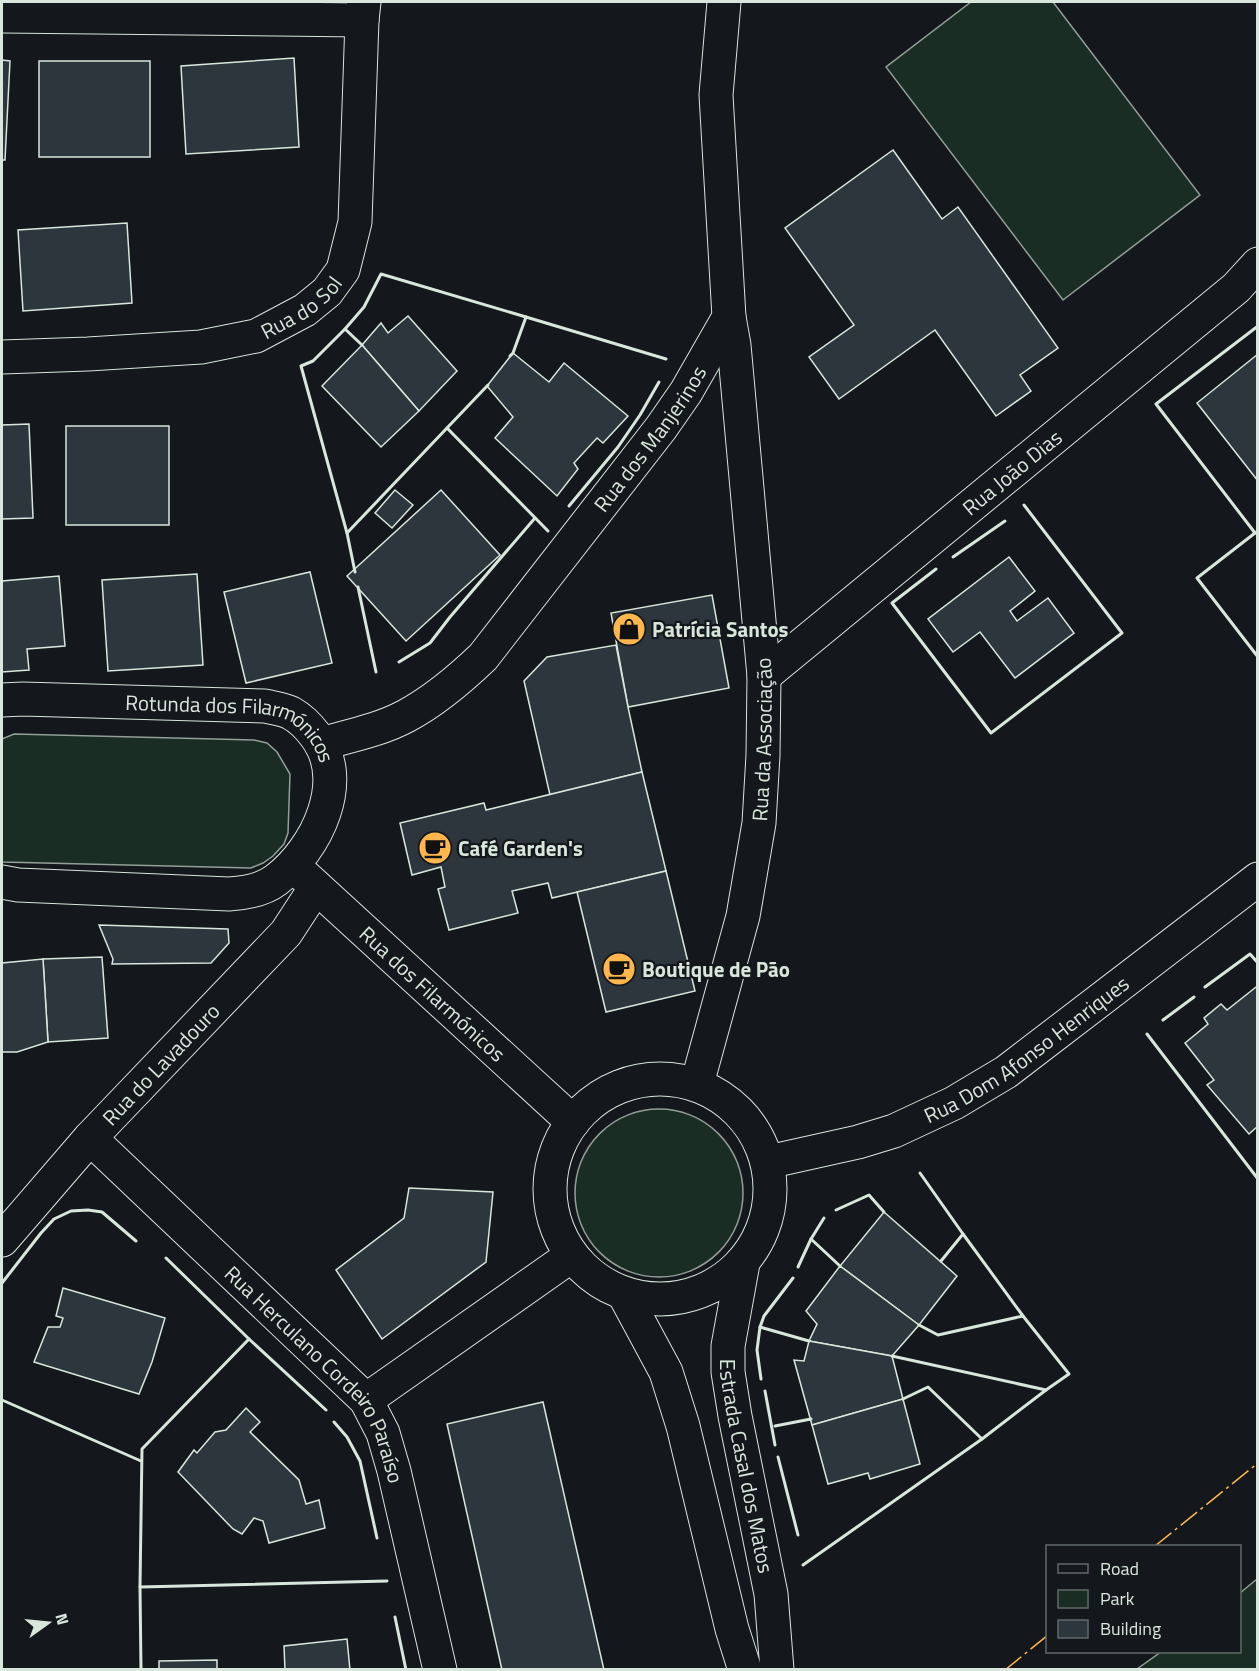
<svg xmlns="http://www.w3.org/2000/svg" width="1259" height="1671" viewBox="0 0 1259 1671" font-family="'Titillium Web',sans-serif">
  <rect width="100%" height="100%" fill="#14181c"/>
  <g fill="#1a2d24" stroke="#939e99" stroke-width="1.5">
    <polygon points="971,2 1053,2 1200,195 1063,300 886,67"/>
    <polygon points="14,734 254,740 267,743 277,752 290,774 288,833 284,844 273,856 263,863 251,868 2,862 2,739"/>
    <circle cx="659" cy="1193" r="84"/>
    <polygon points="1257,1579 1257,1669 1137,1669 1161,1652 1240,1652 1240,1593"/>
  </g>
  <g fill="#2c363c" stroke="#d8e6dc" stroke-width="1.5">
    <polygon points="294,58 299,147 186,154 181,66"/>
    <polygon points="2,60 10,61 5,160 2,160"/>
    <rect x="39" y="61" width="111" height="96"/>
    <polygon points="893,150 942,219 958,207 1058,348 1020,375 1031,391 996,416 935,330 839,399 809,357 854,325 785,228"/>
    <polygon points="127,223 132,303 23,311 18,230"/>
    <polygon points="408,316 457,371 419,411 362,345 381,323 388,333"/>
    <polygon points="362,345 419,411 381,447 322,386"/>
    <polygon points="513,353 549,382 564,363 628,416 603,443 597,438 574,463 578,469 557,496 495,438 513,417 487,386"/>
    <polygon points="1258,354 1258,481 1197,403"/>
    <polygon points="29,424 33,518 2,519 2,425"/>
    <rect x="66" y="426" width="103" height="99"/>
    <polygon points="395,490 413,505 392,528 375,513"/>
    <polygon points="441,490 500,555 406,641 347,576"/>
    <polygon points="1009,557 1035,591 1010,611 1017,621 1048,598 1074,633 1015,678 980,632 953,652 928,619"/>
    <polygon points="310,572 332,663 246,683 224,592"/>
    <polygon points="197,574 203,665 108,671 102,580"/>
    <polygon points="59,576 65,646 27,649 29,670 2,672 2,581"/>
    <polygon points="712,595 729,688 628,707 611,613"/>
    <polygon points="616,645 628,707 642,772 550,795 524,681 547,657"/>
    <polygon points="642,772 666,871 552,898 548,883 512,891 518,913 449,930 438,889 445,887 441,867 412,875 400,823 484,803 486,810"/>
    <polygon points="666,871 695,991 606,1012 577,892"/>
    <polygon points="99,925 228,929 229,943 211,963 112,964 113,959"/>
    <polygon points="102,957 108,1038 48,1042 43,959"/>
    <polygon points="43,959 48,1042 17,1052 2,1052 2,963"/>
    <polygon points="1256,987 1258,990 1258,1126 1249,1134 1207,1085 1214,1080 1185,1043 1208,1024 1204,1018 1221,1004 1227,1010"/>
    <polygon points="409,1188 493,1192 486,1262 382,1339 336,1270 404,1218"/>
    <polygon points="884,1212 957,1276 919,1325 840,1266"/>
    <polygon points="840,1266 919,1325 892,1356 809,1341 817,1324 806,1311"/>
    <polygon points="63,1288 165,1318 152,1362 139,1394 34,1362 48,1327 60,1327 63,1318 56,1316"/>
    <polygon points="809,1341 892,1356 903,1399 812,1425 794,1360 804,1361"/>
    <polygon points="903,1399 920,1464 870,1479 868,1473 828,1484 812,1425"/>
    <polygon points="543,1402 604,1670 502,1670 447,1424"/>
    <polygon points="246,1408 260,1422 250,1432 299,1480 306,1504 319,1500 325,1528 269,1543 263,1521 254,1518 242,1534 233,1529 178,1472 194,1450 197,1453 215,1432 226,1430"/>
    <polygon points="347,1639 350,1670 285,1670 284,1646"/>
    <polygon points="217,1660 217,1670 159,1670 159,1661"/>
  </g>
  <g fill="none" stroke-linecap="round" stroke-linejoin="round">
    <g stroke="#d8e6dc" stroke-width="35">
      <g id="minor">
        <polyline points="2,16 362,20 364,2"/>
        <path id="s1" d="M2,357L88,354L201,347L256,336L305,310L327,292L343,270L355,222L362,20"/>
        <path id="s2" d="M764,676L1236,288L1258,264"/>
        <path id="s3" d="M2,700L23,699L265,706C273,708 283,709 291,713C300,718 309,727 315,735C350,780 317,849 276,880C263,890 245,893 229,894L18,885L2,882"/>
        <path id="s4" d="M321,744C349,736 380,730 406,716C434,701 460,679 483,657L661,428L686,392L729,317"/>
        <path id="s5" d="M300,872L573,1122"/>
        <circle cx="660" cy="1189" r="110"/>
        <path id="s6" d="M697,1084L743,916L759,823L763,755L764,676L734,345L729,317L716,95L724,2"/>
        <path id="s7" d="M90,1138L366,1400L383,1433L394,1471L440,1670"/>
        <path id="s8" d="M768,1162L858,1142L894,1131L954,1103L1006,1072L1258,879"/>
        <path id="s9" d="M2,1240L90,1138L286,933L316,887"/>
        <path id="s10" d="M743,1263L728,1346V1372L735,1416L771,1594L777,1670"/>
        <polyline points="624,1294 666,1372 683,1426 732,1629 745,1670"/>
        <polyline points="366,1400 571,1256"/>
      </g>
    </g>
    <use href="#minor" stroke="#14181c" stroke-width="33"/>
    <g stroke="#d8e6dc" stroke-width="3">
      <polyline points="1258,326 1156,404 1255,533 1258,531"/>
      <polyline points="345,329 313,361 301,366 347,533"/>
      <polyline points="362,345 345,329 364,307 381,274 526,317"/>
      <polyline points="510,356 513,353 526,317 666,359"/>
      <polyline points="447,428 488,385"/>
      <polyline points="569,506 618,447 640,415 659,382"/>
      <polyline points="1255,533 1197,578 1258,657"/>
      <polyline points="953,557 1005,521"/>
      <polyline points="936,569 892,603 991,733 1122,633 1024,505"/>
      <polyline points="355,572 347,533 447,428 548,531"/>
      <polyline points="358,587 376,672"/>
      <polyline points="399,662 430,643 450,617 535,518"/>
      <polyline points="1205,987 1250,954 1258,963"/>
      <polyline points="1163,1020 1194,997"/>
      <polyline points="1147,1034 1258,1179"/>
      <polyline points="920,1173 963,1234"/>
      <polyline points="836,1210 869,1195 884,1212"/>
      <polyline points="824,1218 811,1239 840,1266"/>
      <polyline points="166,1258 249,1339"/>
      <polyline points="798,1267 811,1239"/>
      <polyline points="2,1283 41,1233 54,1219 71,1211 88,1210 102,1212 136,1241"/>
      <polyline points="919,1325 938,1335 1023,1316 963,1234 941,1261"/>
      <polyline points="760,1327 764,1316 793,1278"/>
      <polyline points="892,1356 1046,1390 1069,1374 1023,1316"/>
      <polyline points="761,1379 757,1350 760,1327 809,1341"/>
      <polyline points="765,1391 775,1445"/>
      <polyline points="903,1399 928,1387 982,1439 1046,1390"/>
      <polyline points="2,1400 141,1461"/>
      <polyline points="334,1422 347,1437 360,1461 377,1538"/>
      <polyline points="775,1426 811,1419"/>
      <polyline points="778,1457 798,1535"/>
      <polyline points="803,1565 982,1439"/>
      <polyline points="140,1587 142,1449 249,1339 326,1410"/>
      <polyline points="395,1617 406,1670"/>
      <polyline points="141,1670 140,1587 387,1581"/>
    </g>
    <g stroke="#ffb74d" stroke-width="1.5" stroke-dasharray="21 4.5 3 4.5" stroke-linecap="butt">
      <polyline points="1155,1546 1258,1463"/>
      <polyline points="1005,1670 1048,1635"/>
    </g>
  </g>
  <defs>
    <g id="shop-disc" transform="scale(1.725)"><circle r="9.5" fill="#ffb74d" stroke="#14181c"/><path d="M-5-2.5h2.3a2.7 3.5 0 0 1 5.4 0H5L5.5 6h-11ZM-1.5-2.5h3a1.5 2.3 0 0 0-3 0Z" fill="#111"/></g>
    <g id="cafe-disc" transform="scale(1.725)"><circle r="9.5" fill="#ffb74d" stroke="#14181c"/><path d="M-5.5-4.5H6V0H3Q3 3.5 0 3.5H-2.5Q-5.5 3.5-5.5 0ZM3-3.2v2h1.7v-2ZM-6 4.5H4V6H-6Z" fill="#111"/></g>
  </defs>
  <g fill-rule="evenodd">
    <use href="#shop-disc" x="629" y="629"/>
    <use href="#cafe-disc" x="435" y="848"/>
    <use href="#cafe-disc" x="619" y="969"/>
  </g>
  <g text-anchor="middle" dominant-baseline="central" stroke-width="4.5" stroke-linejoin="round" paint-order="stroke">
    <g font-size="21" fill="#d8e6dc" stroke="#14181c">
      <text stroke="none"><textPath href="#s1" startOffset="309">Rua do Sol</textPath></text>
      <text stroke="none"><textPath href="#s4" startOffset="462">Rua dos Manjerinos</textPath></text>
      <text stroke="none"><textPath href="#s2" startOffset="321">Rua João Dias</textPath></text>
      <text stroke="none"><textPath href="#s3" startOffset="238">Rotunda dos Filarmónicos</textPath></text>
      <text stroke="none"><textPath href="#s6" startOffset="352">Rua da Associação</textPath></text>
      <text stroke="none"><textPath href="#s5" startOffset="180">Rua dos Filarmónicos</textPath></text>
      <text stroke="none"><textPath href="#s8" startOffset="286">Rua Dom Afonso Henriques</textPath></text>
      <text stroke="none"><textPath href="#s9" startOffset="237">Rua do Lavadouro</textPath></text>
      <text stroke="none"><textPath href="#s7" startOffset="330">Rua Herculano Cordeiro Paraíso</textPath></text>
      <text stroke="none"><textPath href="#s10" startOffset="206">Estrada Casal dos Matos</textPath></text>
    </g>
    <g font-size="21" font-weight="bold" fill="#d8e6dc" stroke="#14181c" text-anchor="start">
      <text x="652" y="629">Patrícia Santos</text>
      <text x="458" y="848">Café Garden's</text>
      <text x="642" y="969">Boutique de Pão</text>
    </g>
  </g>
  <rect width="1259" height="1671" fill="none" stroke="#d8e6dc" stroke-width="6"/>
  <rect x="1046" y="1545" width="195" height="108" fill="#14181c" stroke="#626a69" stroke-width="1.5"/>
  <rect x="1058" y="1564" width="30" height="9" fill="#14181c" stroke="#626a69" stroke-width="1.5"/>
  <text x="1100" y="1575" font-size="18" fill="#d8e6dc">Road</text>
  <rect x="1058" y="1590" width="30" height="18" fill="#1a2d24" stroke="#626a69" stroke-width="1.5"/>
  <text x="1100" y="1605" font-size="18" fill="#d8e6dc">Park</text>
  <rect x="1058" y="1620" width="30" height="18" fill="#2c363c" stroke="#626a69" stroke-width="1.5"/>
  <text x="1100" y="1635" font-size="18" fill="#d8e6dc">Building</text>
  <g transform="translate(48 1623) rotate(75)" stroke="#14181c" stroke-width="4.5" paint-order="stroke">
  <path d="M0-4.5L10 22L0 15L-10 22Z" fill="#d8e6dc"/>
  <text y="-9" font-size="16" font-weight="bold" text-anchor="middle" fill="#d8e6dc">N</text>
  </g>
</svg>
